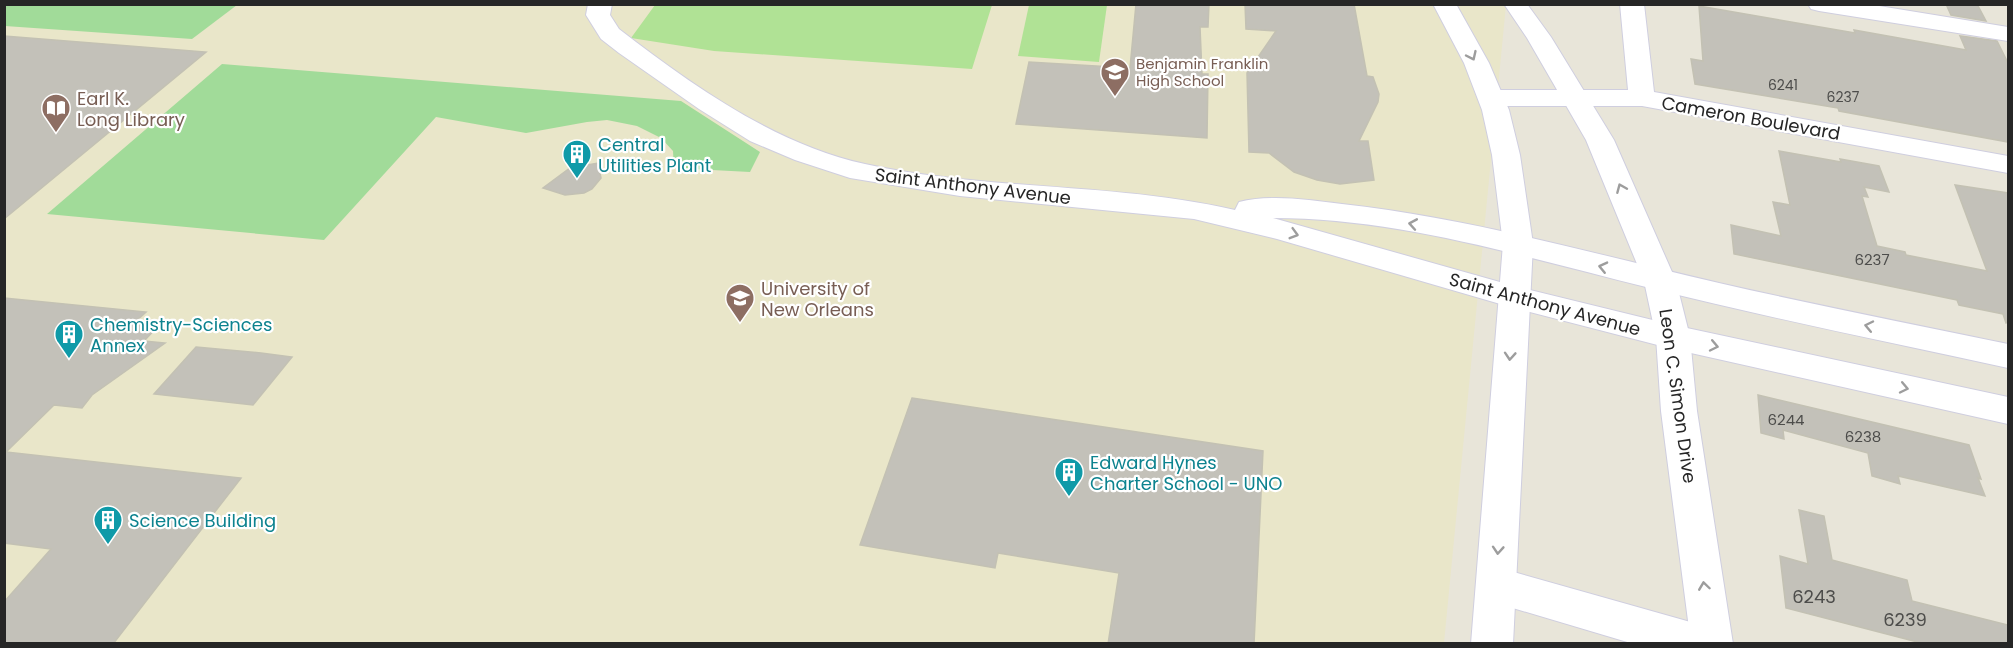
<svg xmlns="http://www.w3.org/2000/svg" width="2013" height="648" viewBox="0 0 2013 648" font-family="Poppins,sans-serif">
  <rect width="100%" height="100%" fill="#e8e5d9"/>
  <polygon fill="#e9e6c9" points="4,5 1506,5 1444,643 5,643"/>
  <g fill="#a1db99">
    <polygon points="4,5 5,4 237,5 192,39 5,26"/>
    <polygon points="222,64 681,101 760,152 750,172 674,168 673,151 661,138 637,126 607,120 587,122 526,133 436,117 324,240 47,214"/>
  </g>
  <g fill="#b0e295">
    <polygon points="655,5 655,4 992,5 972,69 714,51 631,38"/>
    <polygon points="1029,5 1107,5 1099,62 1018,56"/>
  </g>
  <g fill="#c3c1b9" stroke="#c3c1b3" stroke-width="1.5">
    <polygon points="1136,4 1209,4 1208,27 1200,27 1202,74 1208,74 1207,138 1016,124 1029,62 1130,68"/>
    <polygon points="1245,4 1354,4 1367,76 1373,77 1379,94 1378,102 1359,141 1368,141 1374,180 1340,184 1317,180 1294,172 1269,153 1249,152 1247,73 1276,31 1246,29"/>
    <polygon points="1946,4 1977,4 1986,21 1951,15"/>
    <polygon points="1699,6 1855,33 1854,30 1966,50 1960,36 1997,41 2008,63 2008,142 1839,111 1838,108 1695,84 1691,59 1703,61"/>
    <polygon points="4,36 206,52 4,219"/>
    <polygon points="1779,151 1841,162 1840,159 1879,166 1889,192 1864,187 1868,197 1862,196 1877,246 1905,252 1906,255 1987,271 1955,185 2008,193 2008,322 2006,323 2003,314 1959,305 1957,300 1734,254 1731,225 1781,236 1773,202 1790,205"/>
    <polygon points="598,163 601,178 592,189 584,193 565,195 543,188 570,168"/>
    <polygon points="4,298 146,312 134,323 159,325 144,341 165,343 92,395 82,408 54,405 6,452 241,478 113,644 4,644 4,602 51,549 4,543"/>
    <polygon points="196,347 261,353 292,357 253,405 154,394"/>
    <polygon points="1758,395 1969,445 1981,479 1978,478 1985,496 1898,476 1900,484 1872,476 1868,453 1783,430 1784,439 1761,433"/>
    <polygon points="912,398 1263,451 1254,644 1108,644 1119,573 998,553 995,568 860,545"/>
    <polygon points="1799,510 1824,516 1832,560 1907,580 1912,601 2008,625 2008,644 1925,644 1786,608 1780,556 1808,564"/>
  </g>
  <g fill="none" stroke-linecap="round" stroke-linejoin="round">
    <g stroke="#cfcedf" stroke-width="2">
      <g id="street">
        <path d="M588,4H612L610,15L619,29C690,84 776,145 865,164C986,191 1113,182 1235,210L1239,202C1271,194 1309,200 1342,204C1470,218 1594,254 1719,283C1815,305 1912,324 2008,344V368C1889,342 1769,318 1650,288C1527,258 1401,218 1273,218L1514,286L1673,325L2008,397V424L1673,349L1514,308L1277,239L1194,219L960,196L850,178L795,160L750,141L699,109L619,53L601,39L586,15Z"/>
        <polygon points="1620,4 1644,4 1654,92 2008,156 2008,173 1642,106 1492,106 1483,104 1479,98 1483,92 1492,90 1628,90"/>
        <polygon points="1808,4 1867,4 2008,27 2008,41 1819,11 1811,9"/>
        <polygon points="1496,567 1701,625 1716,630 1722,644 1634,644 1496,603 1482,598 1476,585 1482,572"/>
      </g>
    </g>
    <g stroke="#cfcedf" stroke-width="2">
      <g id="secondary">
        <polygon points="1433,4 1456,4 1489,63 1509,110 1520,155 1533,244 1513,644 1471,644 1503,244 1492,155 1482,110 1464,63"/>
        <polygon points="1504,4 1527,4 1551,37 1614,140 1676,281 1690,337 1697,411 1733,644 1691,644 1661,411 1656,337 1644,281 1586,140 1527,38"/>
      </g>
    </g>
    <use href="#street" fill="#fff" fill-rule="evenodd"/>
    <use href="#secondary" fill="#fff" fill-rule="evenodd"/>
  </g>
  <defs><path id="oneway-chevron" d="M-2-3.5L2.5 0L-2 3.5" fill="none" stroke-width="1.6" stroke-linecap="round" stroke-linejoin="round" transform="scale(1.5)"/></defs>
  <g stroke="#9d9d9d">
    <use href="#oneway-chevron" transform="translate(1472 56) rotate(65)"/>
    <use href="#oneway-chevron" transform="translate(1621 188) rotate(-113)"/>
    <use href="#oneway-chevron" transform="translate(1413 224) rotate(-170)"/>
    <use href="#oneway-chevron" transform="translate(1294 234) rotate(16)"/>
    <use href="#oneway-chevron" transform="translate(1603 267) rotate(-167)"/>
    <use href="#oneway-chevron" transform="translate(1869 326) rotate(-168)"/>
    <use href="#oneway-chevron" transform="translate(1714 346) rotate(12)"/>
    <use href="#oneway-chevron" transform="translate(1510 356) rotate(94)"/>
    <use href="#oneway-chevron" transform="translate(1904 388) rotate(12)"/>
    <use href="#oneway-chevron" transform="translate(1498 550) rotate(94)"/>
    <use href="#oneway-chevron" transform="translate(1704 586) rotate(-98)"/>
  </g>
  <defs>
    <g id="school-pin" transform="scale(1.5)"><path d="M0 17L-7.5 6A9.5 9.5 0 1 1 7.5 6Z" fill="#8d6e63" stroke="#fff"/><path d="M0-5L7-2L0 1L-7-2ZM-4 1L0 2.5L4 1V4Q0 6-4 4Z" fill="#fff"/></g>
    <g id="library-pin" transform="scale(1.5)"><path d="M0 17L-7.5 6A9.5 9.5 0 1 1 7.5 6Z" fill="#8d6e63" stroke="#fff"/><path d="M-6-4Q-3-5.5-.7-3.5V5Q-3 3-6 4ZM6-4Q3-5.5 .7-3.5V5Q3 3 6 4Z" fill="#fff"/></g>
    <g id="building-pin" transform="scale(1.5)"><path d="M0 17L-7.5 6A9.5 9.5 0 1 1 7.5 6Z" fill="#0f9aa8" stroke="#fff"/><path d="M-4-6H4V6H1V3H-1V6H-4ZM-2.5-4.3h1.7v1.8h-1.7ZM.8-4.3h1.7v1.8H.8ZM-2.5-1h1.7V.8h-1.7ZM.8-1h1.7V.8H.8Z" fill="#fff"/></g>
    <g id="university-pin" transform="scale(1.5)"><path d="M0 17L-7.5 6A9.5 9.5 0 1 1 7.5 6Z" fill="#8d6e63" stroke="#fff"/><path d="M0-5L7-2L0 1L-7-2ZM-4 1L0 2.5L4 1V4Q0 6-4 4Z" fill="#fff"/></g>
  </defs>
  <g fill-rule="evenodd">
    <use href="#school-pin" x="1115" y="72"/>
    <use href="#library-pin" x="56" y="108"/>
    <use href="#building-pin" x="577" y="154"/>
    <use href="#university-pin" x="740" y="298"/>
    <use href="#building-pin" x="69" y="334"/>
    <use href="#building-pin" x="1069" y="472"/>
    <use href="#building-pin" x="108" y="520"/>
  </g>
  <g text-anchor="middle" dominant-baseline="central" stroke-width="4.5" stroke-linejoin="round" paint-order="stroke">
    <g font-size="14" fill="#4d4d4b">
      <text x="1783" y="85">6241</text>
      <text x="1843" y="97">6237</text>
    </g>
    <g font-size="15" fill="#785e54" stroke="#fff" text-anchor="start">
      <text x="1136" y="63">Benjamin Franklin<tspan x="1136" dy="17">High School</tspan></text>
    </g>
    <g font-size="15" fill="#4d4d4b">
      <text x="1872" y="259">6237</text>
      <text x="1786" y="419">6244</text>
      <text x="1863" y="436">6238</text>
    </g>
    <g font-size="18" fill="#785e54" stroke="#fff" text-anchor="start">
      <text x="77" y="98">Earl K.<tspan x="77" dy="21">Long Library</tspan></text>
      <text x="761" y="288">University of<tspan x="761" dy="21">New Orleans</tspan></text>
    </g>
    <g font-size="18" fill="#262626" stroke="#fff">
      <text transform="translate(1751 118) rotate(10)">Cameron Boulevard</text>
      <text transform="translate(973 186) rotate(7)">Saint Anthony Avenue</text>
      <text transform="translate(1545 304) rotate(15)">Saint Anthony Avenue</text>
      <text transform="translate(1678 396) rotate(82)">Leon C. Simon Drive</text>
    </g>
    <g font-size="18" fill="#0d838f" stroke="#fff" text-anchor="start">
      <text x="598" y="144">Central<tspan x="598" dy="21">Utilities Plant</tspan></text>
      <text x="90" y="324">Chemistry-Sciences<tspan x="90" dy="21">Annex</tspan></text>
      <text x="1090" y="462">Edward Hynes<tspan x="1090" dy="21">Charter School - UNO</tspan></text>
      <text x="129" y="520">Science Building</text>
    </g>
    <g font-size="18" fill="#4d4d4b">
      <text x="1814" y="596">6243</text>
      <text x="1905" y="619">6239</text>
    </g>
  </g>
  <rect width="2013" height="648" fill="none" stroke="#262626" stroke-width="12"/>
</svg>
